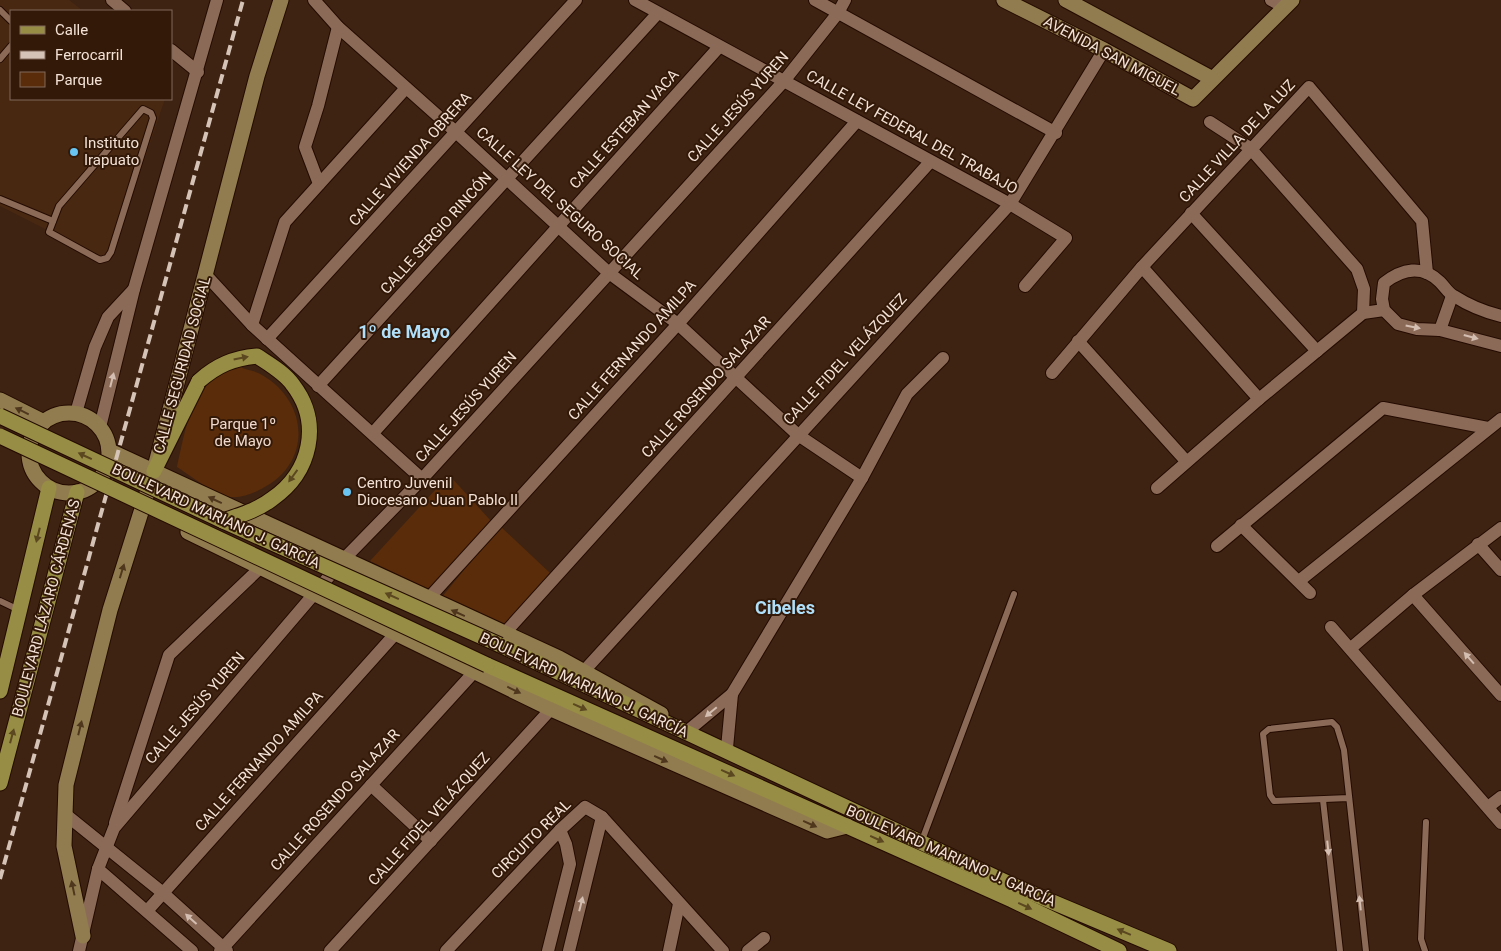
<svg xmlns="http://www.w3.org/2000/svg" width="1501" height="951" viewBox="0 0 1501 951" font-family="Roboto,sans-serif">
  <rect width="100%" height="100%" fill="#3e2312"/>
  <polygon fill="#492812" points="0,0 69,0 83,11 11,11 11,99 165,99 110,262 0,206"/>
  <g fill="#5a2c0a">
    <path d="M240,367C247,370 256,371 262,375C309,402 312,463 263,488C254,493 242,498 231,497C215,495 191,476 177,467C186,429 193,371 240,367Z"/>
    <polygon points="449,475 491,521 430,590 370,561"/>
    <polygon points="500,526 550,573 503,626 442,597"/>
  </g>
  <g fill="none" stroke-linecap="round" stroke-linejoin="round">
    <g stroke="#240b00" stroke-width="8">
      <g id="lane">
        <polyline points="0,10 11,21"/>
        <polyline points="0,59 11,46"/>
        <polygon points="143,109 151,113 153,118 111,252 107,258 100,260 49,232 59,206"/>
        <polyline points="0,199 53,221"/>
        <polyline points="0,601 19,610"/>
        <polyline points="1349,798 1274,801 1270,795 1263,734 1269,729 1332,722 1337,727 1344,750 1366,951"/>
        <polyline points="1323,800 1340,951"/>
        <polyline points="921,843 1014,594"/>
        <polyline points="1425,951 1421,939 1426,822"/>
      </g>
    </g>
    <g stroke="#240b00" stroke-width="14">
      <g id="street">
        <polyline points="112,0 125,11"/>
        <polyline points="314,0 338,27 457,133 609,273 678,324 798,435 862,478"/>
        <polyline points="635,0 1010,204 1066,238 1025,286"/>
        <polyline points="815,0 1056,133"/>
        <polyline points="1271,0 1284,7"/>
        <polyline points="171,50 198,72"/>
        <polyline points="1210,122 1250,148 1357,269 1364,289 1363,313"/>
        <polyline points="319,184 305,147 318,106 338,27"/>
        <polyline points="1191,213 1317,351"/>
        <polyline points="1142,267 1259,399"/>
        <polyline points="206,275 252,325 422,479"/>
        <path d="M1501,316C1485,312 1468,305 1454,296C1448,293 1445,287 1440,282C1422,264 1402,269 1384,283L1382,299L1384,310L1398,324L1417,329L1440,330L1501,346"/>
        <polyline points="252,325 285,222 406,88"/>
        <polyline points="1440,330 1452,296"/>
        <polyline points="267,339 576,0"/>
        <polyline points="1078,341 1186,461"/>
        <polyline points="1052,373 1142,267 1309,87 1422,221 1427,273"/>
        <polyline points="318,386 658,13"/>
        <polyline points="76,413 95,347 108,317 134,289"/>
        <polyline points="100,427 134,289 217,0"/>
        <polyline points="373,433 719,47"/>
        <polyline points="1157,488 1259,399 1363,313 1384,310"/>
        <polyline points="1241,525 1310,593"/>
        <polyline points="1478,544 1501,570"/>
        <polyline points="1217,546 1383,408 1488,428"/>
        <polyline points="1299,581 1501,419"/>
        <polyline points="1413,595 1501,695"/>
        <polyline points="428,599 678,324 857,121"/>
        <polyline points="1331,627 1501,823"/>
        <polyline points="504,634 930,162"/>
        <polyline points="1351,648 1413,595 1501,528"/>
        <polyline points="584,671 1010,204 1104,50"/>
        <polyline points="690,729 732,694 862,478 907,394 943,358"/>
        <polyline points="727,748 732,694"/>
        <polyline points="371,785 431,841"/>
        <polyline points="1488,807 1501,797"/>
        <polyline points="65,814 163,893 227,951"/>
        <polyline points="115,823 169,655 260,568"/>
        <polyline points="98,869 192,951"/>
        <polyline points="147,911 396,633"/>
        <polyline points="79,951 98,869 114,828 343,560 422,479 784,81 838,13 845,0"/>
        <polyline points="220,951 475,671"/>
        <polyline points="330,951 551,709"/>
        <polyline points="446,951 560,830 585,807 602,817 723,951"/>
        <polyline points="548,951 570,864 566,844 560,830"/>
        <polyline points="569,951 602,817"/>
        <polyline points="669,951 679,904"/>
        <polyline points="748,951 764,938"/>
      </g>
    </g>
    <g stroke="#240b00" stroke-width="17">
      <g id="secondary">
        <polyline points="1004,0 1104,50 1193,99 1292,0"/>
        <polyline points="1066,0 1211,78"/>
        <polyline points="0,400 44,422"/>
        <circle cx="69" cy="453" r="40"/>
        <polyline points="110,451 559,658 661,714"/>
        <polyline points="188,532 551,709 827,831 847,826"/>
        <polyline points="83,936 64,846 66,785 110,610 154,471 257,76 281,0"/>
      </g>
    </g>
    <g stroke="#240b00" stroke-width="17">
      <g id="primary">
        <polyline points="154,471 199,381"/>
        <polyline points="500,645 1012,885 1169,951"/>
        <polyline points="487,665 1012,900 1119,951"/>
        <polyline points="0,691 49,488"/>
        <polyline points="0,783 77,492"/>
      </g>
    </g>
    <use href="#lane" stroke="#8b6b58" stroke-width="6"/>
    <use href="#street" stroke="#8b6b58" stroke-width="12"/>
    <use href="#secondary" stroke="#917c4f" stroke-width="15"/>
    <use href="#primary" stroke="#978d45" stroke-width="15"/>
    <polyline stroke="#d6c3b7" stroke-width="4" stroke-dasharray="10 5" stroke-linecap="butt" points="0,879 243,0"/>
    <g stroke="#240b00" stroke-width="17" stroke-linecap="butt">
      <g id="primary-bridge">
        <path d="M199,381C217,365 234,358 257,356C269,364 285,373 293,385C322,423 311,472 272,499C258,510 240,515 223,521"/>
        <polyline points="0,416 223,521 500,645"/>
        <polyline points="0,436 487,665"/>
      </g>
    </g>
    <use href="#primary-bridge" stroke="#978d45" stroke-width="15"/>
  </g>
  <defs><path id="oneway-solid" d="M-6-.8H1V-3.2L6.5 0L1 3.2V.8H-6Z" transform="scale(1.25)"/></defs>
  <g fill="#d4beb1">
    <use href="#oneway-solid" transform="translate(1413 327) rotate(11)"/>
    <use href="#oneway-solid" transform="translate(1471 337) rotate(15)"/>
    <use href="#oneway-solid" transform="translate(112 380) rotate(-76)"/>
    <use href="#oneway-solid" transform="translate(1469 658) rotate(-131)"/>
    <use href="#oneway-solid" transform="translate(711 712) rotate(140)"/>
    <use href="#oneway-solid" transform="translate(1328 848) rotate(84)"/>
    <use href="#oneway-solid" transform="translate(1360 903) rotate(-96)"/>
    <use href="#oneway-solid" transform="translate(581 904) rotate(-76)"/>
    <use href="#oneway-solid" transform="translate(191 919) rotate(-138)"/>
  </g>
  <g fill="#5b4720">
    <use href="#oneway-solid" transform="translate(241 358) rotate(-11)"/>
    <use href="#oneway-solid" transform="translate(85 456) rotate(-155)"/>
    <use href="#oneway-solid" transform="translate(293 476) rotate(126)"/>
    <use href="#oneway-solid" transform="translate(38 535) rotate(104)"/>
    <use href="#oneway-solid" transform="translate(392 596) rotate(-156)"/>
    <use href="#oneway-solid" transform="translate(580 707) rotate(24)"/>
    <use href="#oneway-solid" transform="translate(12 736) rotate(-75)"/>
    <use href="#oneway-solid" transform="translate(728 773) rotate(24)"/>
    <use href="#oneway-solid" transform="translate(877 839) rotate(24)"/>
    <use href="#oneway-solid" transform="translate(1025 906) rotate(25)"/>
    <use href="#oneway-solid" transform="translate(1124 932) rotate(-157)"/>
  </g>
  <g fill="#4f371d">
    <use href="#oneway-solid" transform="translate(22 411) rotate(-154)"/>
    <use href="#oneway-solid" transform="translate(215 500) rotate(-155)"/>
    <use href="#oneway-solid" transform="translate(122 571) rotate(-73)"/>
    <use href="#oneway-solid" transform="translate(458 613) rotate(-156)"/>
    <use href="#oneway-solid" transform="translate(514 690) rotate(26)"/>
    <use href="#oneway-solid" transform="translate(80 728) rotate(-76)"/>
    <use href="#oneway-solid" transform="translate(661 759) rotate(24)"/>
    <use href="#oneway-solid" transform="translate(810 824) rotate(24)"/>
    <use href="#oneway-solid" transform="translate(73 888) rotate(-102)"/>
  </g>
  <g fill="#69c4f1" stroke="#331908" stroke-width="2">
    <circle cx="74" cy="152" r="5"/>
    <circle cx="347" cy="492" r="5"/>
  </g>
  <g text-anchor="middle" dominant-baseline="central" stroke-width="4" stroke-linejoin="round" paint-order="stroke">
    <g font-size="15" fill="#f4e2d7" stroke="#331908">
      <text transform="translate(1112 56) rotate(28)">AVENIDA SAN MIGUEL</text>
      <text transform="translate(738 107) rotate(-48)">CALLE JESÚS YUREN</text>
      <text transform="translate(624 129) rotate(-48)">CALLE ESTEBAN VACA</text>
      <text transform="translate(912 132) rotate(29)">CALLE LEY FEDERAL DEL TRABAJO</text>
      <text transform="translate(1237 141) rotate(-47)">CALLE VILLA DE LA LUZ</text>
      <text transform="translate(410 159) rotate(-48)">CALLE VIVIENDA OBRERA</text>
      <text transform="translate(560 203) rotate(42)">CALLE LEY DEL SEGURO SOCIAL</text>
      <text transform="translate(436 233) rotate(-48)">CALLE SERGIO RINCÓN</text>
      <text transform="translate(632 350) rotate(-48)">CALLE FERNANDO AMILPA</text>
      <text transform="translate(845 359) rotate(-47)">CALLE FIDEL VELÁZQUEZ</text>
      <text transform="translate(182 365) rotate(-75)">CALLE SEGURIDAD SOCIAL</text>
      <text transform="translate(706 387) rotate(-48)">CALLE ROSENDO SALAZAR</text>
      <text transform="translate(466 407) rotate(-48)">CALLE JESÚS YUREN</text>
      <text transform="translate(216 516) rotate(25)">BOULEVARD MARIANO J. GARCÍA</text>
      <text transform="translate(46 608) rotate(-75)">BOULEVARD LÁZARO CÁRDENAS</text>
      <text transform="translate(584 685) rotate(25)">BOULEVARD MARIANO J. GARCÍA</text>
      <text transform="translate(195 708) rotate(-49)">CALLE JESÚS YUREN</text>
      <text transform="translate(259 761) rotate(-48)">CALLE FERNANDO AMILPA</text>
      <text transform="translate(335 800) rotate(-48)">CALLE ROSENDO SALAZAR</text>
      <text transform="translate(429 819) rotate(-48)">CALLE FIDEL VELÁZQUEZ</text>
      <text transform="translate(531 839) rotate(-45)">CIRCUITO REAL</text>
      <text transform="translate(951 856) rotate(24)">BOULEVARD MARIANO J. GARCÍA</text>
    </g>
    <g font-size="15" fill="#f4e2d7" stroke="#331908" text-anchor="start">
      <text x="84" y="143">Instituto<tspan x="84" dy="17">Irapuato</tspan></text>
      <text x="357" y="483">Centro Juvenil<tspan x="357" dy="17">Diocesano Juan Pablo II</tspan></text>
    </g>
    <g font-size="15" fill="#f0d9cc" stroke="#331908">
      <text x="243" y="424">Parque 1º<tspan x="243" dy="17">de Mayo</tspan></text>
    </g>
    <g font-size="18" font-weight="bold" fill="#b0dff9" stroke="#331908">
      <text x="404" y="331">1º de Mayo</text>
      <text x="785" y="607">Cibeles</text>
    </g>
  </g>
  <rect x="10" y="10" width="162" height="90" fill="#331908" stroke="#80695b"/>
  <rect x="20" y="26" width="25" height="8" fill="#978d45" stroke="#80695b"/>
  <text x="55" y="35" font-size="15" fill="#f4e2d7">Calle</text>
  <rect x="20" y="51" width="25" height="8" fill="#d6c3b7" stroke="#80695b"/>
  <text x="55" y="60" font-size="15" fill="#f4e2d7">Ferrocarril</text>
  <rect x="20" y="72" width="25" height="15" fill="#5a2c0a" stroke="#80695b"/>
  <text x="55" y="85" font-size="15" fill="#f4e2d7">Parque</text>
</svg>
